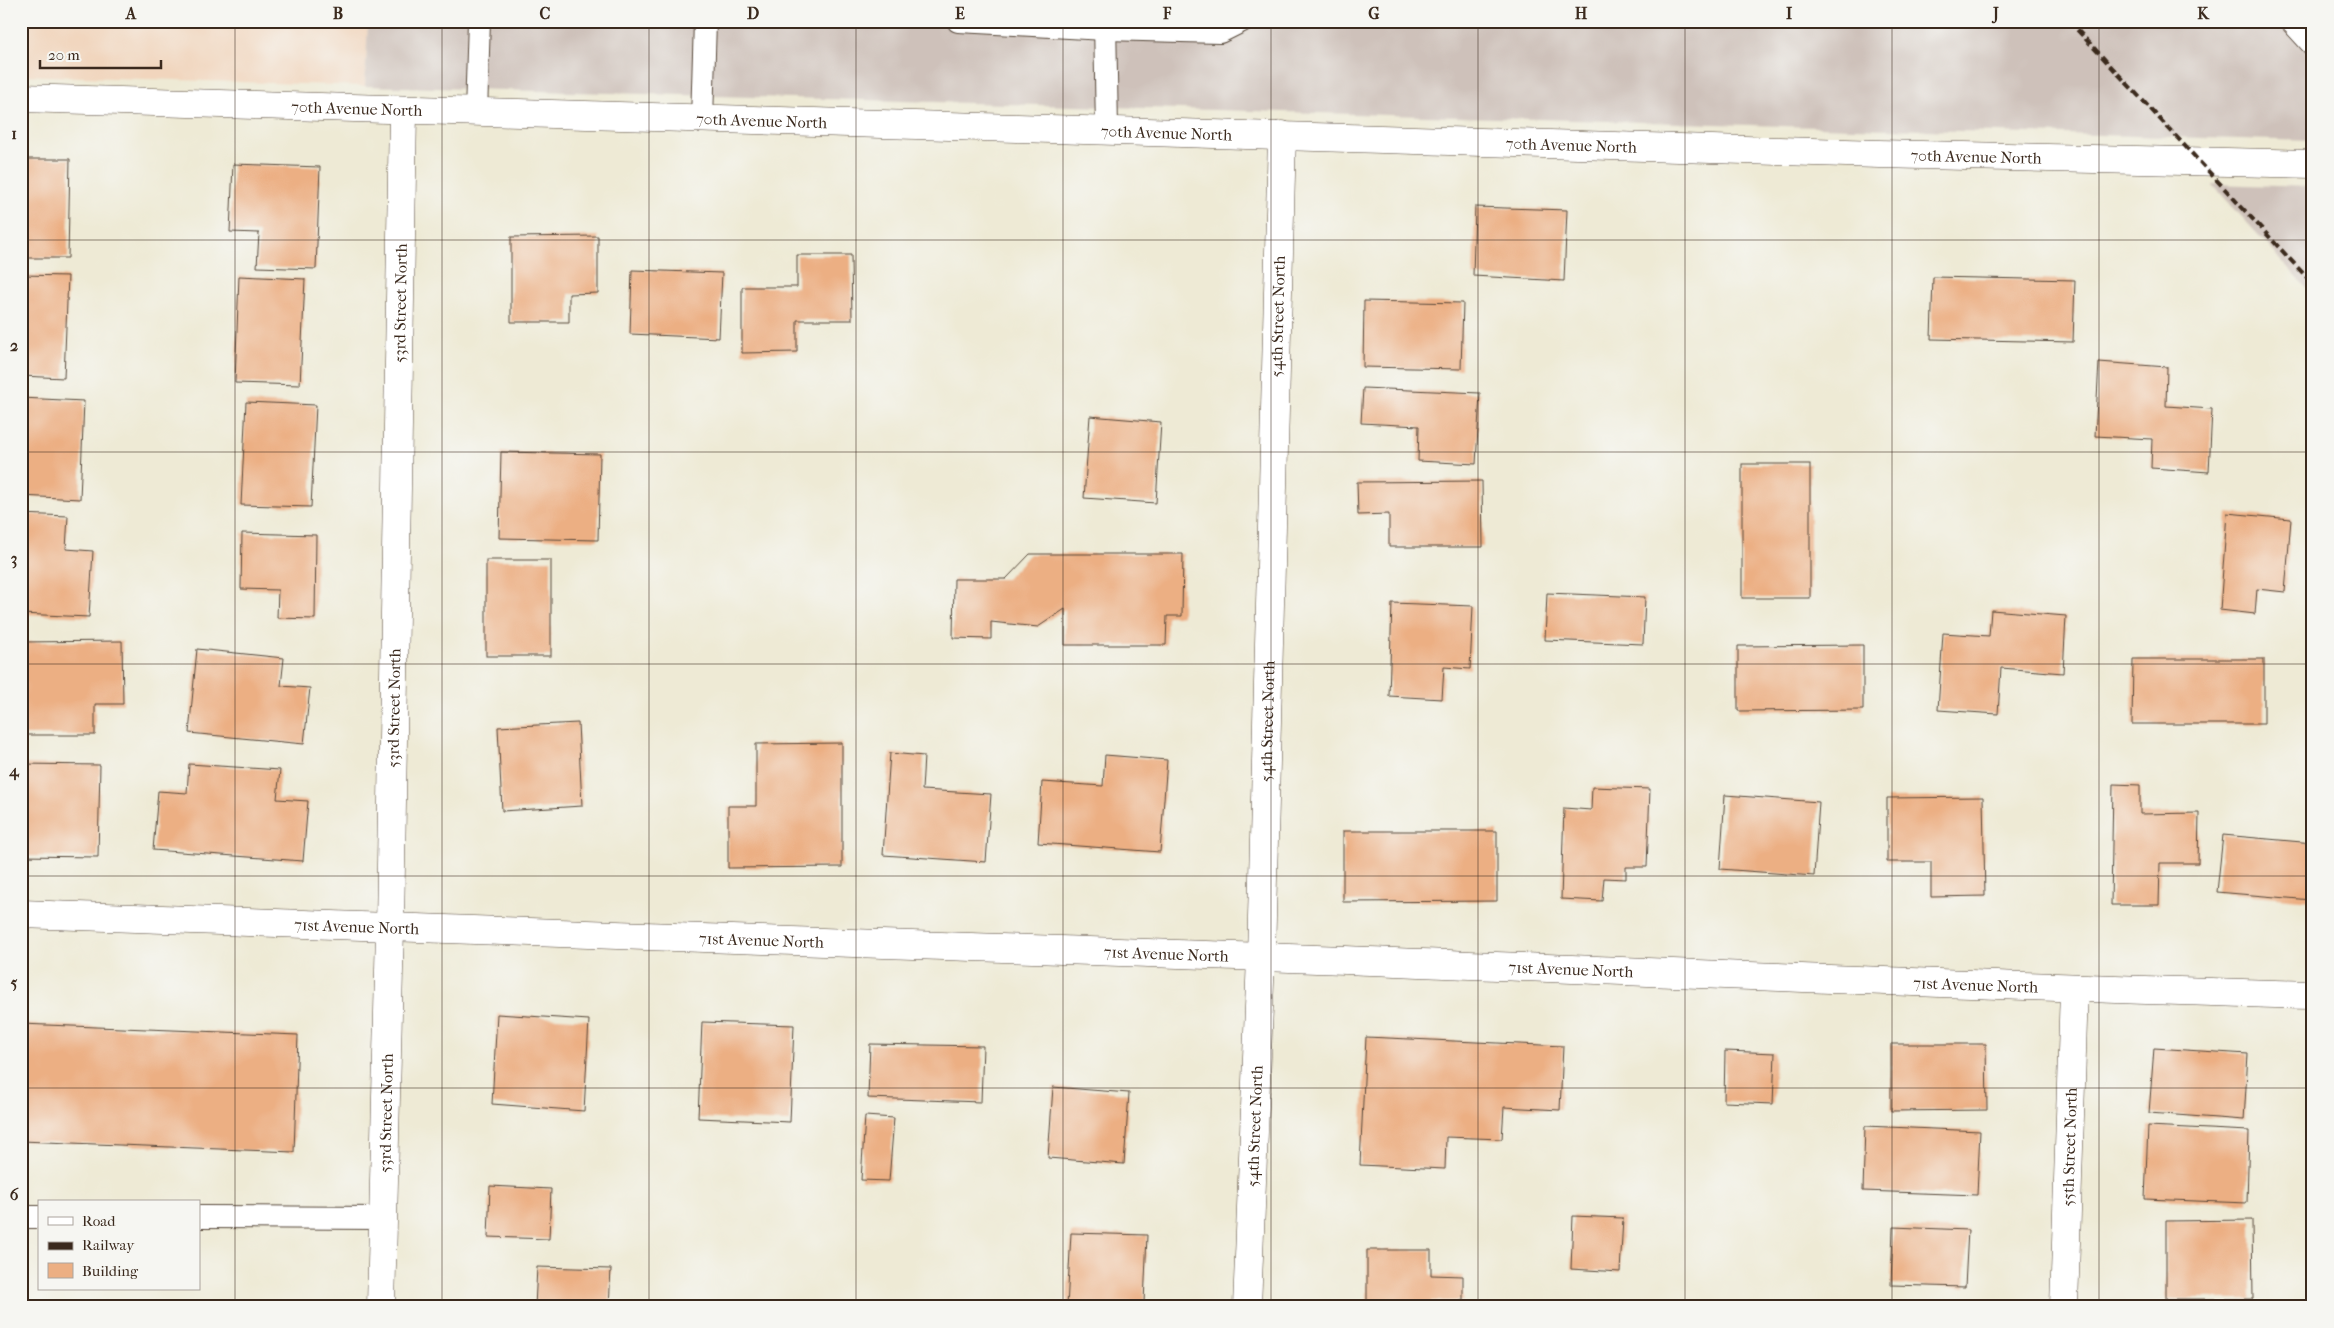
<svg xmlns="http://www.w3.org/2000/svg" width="2334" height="1328" viewBox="0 0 2334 1328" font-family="'IM FELL French Canon',serif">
  <rect width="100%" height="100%" fill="#f6f6f2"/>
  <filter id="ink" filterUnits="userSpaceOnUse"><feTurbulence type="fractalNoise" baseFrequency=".02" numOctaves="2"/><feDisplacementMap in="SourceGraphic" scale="10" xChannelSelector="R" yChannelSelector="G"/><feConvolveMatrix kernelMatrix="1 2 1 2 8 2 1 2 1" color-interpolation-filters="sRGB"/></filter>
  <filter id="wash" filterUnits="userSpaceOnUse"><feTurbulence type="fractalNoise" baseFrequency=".0096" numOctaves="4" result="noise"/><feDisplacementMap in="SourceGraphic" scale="20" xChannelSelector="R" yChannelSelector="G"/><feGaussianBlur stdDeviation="1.12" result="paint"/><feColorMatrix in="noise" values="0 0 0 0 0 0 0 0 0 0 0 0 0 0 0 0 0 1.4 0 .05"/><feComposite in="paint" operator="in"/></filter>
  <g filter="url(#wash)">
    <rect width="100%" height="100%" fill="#eeead5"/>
    <polygon fill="#f1d5bd" points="21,21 368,21 365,86 21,75"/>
    <g fill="#cec1ba">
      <polygon points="368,21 2313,21 2313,141 365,86"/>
      <polygon points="2212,184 2313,187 2313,295"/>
    </g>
    <g id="blocks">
      <g fill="#ecaf83">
        <polygon points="21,159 70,159 68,258 21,258"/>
        <polygon points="233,164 320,167 316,269 257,267 259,233 230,232"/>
        <polygon points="1475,207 1567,210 1564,281 1473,276"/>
        <polygon points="598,236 598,293 569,294 569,322 511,322 511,237"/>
        <polygon points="797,255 851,255 852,320 797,320 797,352 742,353 742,287 797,287"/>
        <polygon points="632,270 722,273 719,338 630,334"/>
        <polygon points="21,275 68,276 64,378 21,376"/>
        <polygon points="239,276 305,279 300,385 235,383"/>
        <polygon points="1933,277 2075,280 2073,342 1931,339"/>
        <polygon points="1364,301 1463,303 1461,369 1363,367"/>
        <polygon points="2099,362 2167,367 2166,406 2212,409 2209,472 2151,468 2152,439 2095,436"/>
        <polygon points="1363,388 1480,393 1476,464 1418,461 1419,426 1361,423"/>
        <polygon points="21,398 84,401 80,499 21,496"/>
        <polygon points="246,402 316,405 311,507 241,505"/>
        <polygon points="1090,416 1161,422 1156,503 1084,498"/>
        <polygon points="501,452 600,454 598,540 499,538"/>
        <rect x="1742" y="464" width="68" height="134"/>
        <polygon points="1482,481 1483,547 1389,547 1389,514 1358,515 1357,482"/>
        <polygon points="2227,513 2291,519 2285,592 2257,589 2255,614 2220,610"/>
        <polygon points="21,514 68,516 66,549 93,551 89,617 21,614"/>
        <polygon points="242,533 316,535 315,619 277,618 278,590 241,589"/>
        <polygon points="1030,554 1183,554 1182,616 1167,616 1166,645 1065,645 1065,609 1038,627 991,622 991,639 953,638 954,579 1006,579"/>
        <rect x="486" y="560" width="65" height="96"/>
        <polygon points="1547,593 1645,597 1643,644 1545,640"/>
        <polygon points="1392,603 1473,606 1470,669 1444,667 1442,699 1389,696"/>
        <polygon points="1991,610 2066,616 2063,673 2001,668 1998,714 1938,710 1943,633 1989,636"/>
        <polygon points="122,641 123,704 95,704 95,735 21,735 21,642"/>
        <polygon points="1863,645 1863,710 1738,711 1738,646"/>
        <polygon points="197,649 284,658 281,686 310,688 304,744 189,733"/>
        <polygon points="2133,659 2264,659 2264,724 2132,724"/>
        <polygon points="578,723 582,806 502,811 498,727"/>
        <polygon points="842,743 842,867 728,868 728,806 756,806 756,744"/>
        <polygon points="890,753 924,756 922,790 991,794 986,862 883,855"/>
        <polygon points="1105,755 1167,760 1160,852 1038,843 1042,782 1103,786"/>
        <polygon points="21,764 100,765 98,857 21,856"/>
        <polygon points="189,764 280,770 277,799 308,801 303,861 153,850 158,791 187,793"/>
        <polygon points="2113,784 2140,785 2140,814 2199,813 2198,863 2160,863 2159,905 2111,905"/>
        <polygon points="1592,787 1650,789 1647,867 1626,867 1626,879 1604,878 1602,901 1561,899 1564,808 1591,810"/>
        <polygon points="1725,795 1819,802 1814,876 1720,869"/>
        <polygon points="1983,797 1985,896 1931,897 1931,862 1887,862 1887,798"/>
        <polygon points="1343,831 1497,831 1497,901 1343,902"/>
        <polygon points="2223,835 2313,843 2311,900 2217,892"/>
        <polygon points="497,1014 589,1020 584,1111 492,1104"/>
        <polygon points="702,1022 794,1025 790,1122 698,1118"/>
        <polygon points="21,1024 298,1035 294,1152 21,1141"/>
        <polygon points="1366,1037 1563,1046 1560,1110 1504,1107 1502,1139 1446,1137 1445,1169 1360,1165"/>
        <polygon points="870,1044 983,1046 981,1102 868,1098"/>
        <polygon points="1891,1044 1986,1044 1987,1110 1891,1111"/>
        <polygon points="2154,1048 2248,1054 2244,1120 2149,1113"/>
        <polygon points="1725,1051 1775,1053 1773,1104 1724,1102"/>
        <polygon points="1053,1087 1129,1093 1124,1164 1048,1158"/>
        <polygon points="865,1116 894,1118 889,1181 861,1180"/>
        <polygon points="1865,1126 1980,1131 1977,1195 1863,1191"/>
        <polygon points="2148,1126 2249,1131 2247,1203 2145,1199"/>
        <polygon points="490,1186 551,1189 549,1239 488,1237"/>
        <polygon points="1573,1216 1623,1218 1620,1272 1571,1269"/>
        <polygon points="2252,1220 2253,1299 2166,1299 2166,1221"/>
        <polygon points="1893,1227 1968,1230 1965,1287 1891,1285"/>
        <polygon points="1071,1233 1147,1235 1144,1303 1119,1302 1119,1307 1067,1307"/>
        <polygon points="1367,1250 1431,1250 1431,1275 1463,1276 1463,1301 1431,1301 1431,1307 1367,1307"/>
        <polygon points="537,1267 611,1269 609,1307 535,1307"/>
        <polygon points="1856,1304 1896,1305 1896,1307 1856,1307"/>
      </g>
    </g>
  </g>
  <g filter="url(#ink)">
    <use href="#blocks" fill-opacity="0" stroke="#564739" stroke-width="1"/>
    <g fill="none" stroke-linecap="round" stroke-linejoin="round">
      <g stroke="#564739" stroke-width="24">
        <g id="lane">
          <polyline points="958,21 1105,29 1220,32 1242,21"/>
          <polyline points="1105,21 1107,130"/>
          <polyline points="2291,21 2313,45"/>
          <polyline points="476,113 479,21"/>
          <polyline points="702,120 705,21"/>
          <polyline points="21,1217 39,1217"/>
          <polyline points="199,1217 383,1218"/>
        </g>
      </g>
      <g stroke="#564739" stroke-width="29">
        <g id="street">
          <path id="s1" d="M21,914C436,930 850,942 1265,957C1614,970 1963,986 2313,995"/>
          <path id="s2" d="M381,1307L390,928L403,111"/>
          <path id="s3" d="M1247,1307L1261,957L1282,135"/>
          <path id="s4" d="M2064,1307L2074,989"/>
        </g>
      </g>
      <g stroke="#564739" stroke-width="29">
        <g id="secondary">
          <path id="s5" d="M21,98L1879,154L2313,164"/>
        </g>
      </g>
      <use href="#lane" stroke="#fff" stroke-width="22"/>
      <use href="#street" stroke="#fff" stroke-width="28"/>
      <use href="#secondary" stroke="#fff" stroke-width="28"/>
      <polyline stroke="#3b2a1e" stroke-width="4" stroke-dasharray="8 4" stroke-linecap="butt" points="2069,21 2313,284"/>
    </g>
  </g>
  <path fill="none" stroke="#3b2a1e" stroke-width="1" stroke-opacity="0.55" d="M235,21V1307M442,21V1307M649,21V1307M856,21V1307M1063,21V1307M1271,21V1307M1478,21V1307M1685,21V1307M1892,21V1307M2099,21V1307M21,240H2313M21,452H2313M21,664H2313M21,876H2313M21,1088H2313"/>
  <g text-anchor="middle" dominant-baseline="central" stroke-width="4" stroke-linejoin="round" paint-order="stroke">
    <g font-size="16" fill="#3b2a1e" stroke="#f6f6f2">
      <text stroke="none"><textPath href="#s5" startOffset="336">70th Avenue North</textPath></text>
      <text stroke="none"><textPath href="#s5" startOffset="741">70th Avenue North</textPath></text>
      <text stroke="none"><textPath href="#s5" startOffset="1146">70th Avenue North</textPath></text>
      <text stroke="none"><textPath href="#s5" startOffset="1551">70th Avenue North</textPath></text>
      <text stroke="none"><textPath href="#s5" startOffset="1956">70th Avenue North</textPath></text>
      <text stroke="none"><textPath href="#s2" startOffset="1004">53rd Street North</textPath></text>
      <text stroke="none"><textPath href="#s3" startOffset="991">54th Street North</textPath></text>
      <text stroke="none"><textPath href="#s2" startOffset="599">53rd Street North</textPath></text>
      <text stroke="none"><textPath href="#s3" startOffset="586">54th Street North</textPath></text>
      <text stroke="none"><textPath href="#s1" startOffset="336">71st Avenue North</textPath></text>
      <text stroke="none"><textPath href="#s1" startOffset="741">71st Avenue North</textPath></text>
      <text stroke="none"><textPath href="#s1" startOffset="1146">71st Avenue North</textPath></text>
      <text stroke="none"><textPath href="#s1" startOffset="1551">71st Avenue North</textPath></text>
      <text stroke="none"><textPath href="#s1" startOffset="1956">71st Avenue North</textPath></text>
      <text stroke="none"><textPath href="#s2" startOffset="194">53rd Street North</textPath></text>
      <text stroke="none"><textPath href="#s3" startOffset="181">54th Street North</textPath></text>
      <text stroke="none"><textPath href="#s4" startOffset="160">55th Street North</textPath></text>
    </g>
  </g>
  <rect width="2334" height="1328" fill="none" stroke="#f6f6f2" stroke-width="55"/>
  <rect x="38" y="1200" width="162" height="90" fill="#f6f6f2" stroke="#aba49d"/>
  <rect x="48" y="1217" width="25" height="8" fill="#ffffff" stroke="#aba49d"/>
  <text x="82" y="1226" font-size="15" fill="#3b2a1e">Road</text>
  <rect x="48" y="1242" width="25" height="8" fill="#3b2a1e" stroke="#aba49d"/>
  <text x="82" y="1250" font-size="15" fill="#3b2a1e">Railway</text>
  <rect x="48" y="1263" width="25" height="15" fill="#ecaf83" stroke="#aba49d"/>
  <text x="82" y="1276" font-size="15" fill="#3b2a1e">Building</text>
  <path d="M40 60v8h121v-8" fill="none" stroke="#3b2a1e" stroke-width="2.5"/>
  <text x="48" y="60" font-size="15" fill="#3b2a1e" stroke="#f6f6f2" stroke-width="4" paint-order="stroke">20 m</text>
  <rect x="28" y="28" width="2278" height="1272" fill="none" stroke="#3b2a1e" stroke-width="2"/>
  <g font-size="16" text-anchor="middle" font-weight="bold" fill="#3b2a1e">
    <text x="131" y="19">A</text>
    <text x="338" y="19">B</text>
    <text x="545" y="19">C</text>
    <text x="753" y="19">D</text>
    <text x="960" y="19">E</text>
    <text x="1167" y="19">F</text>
    <text x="1374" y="19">G</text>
    <text x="1581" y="19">H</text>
    <text x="1789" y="19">I</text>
    <text x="1996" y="19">J</text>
    <text x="2203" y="19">K</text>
    <text x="14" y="139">1</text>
    <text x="14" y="351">2</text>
    <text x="14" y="564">3</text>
    <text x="14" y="776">4</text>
    <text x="14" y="988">5</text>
    <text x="14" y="1200">6</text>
  </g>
</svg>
